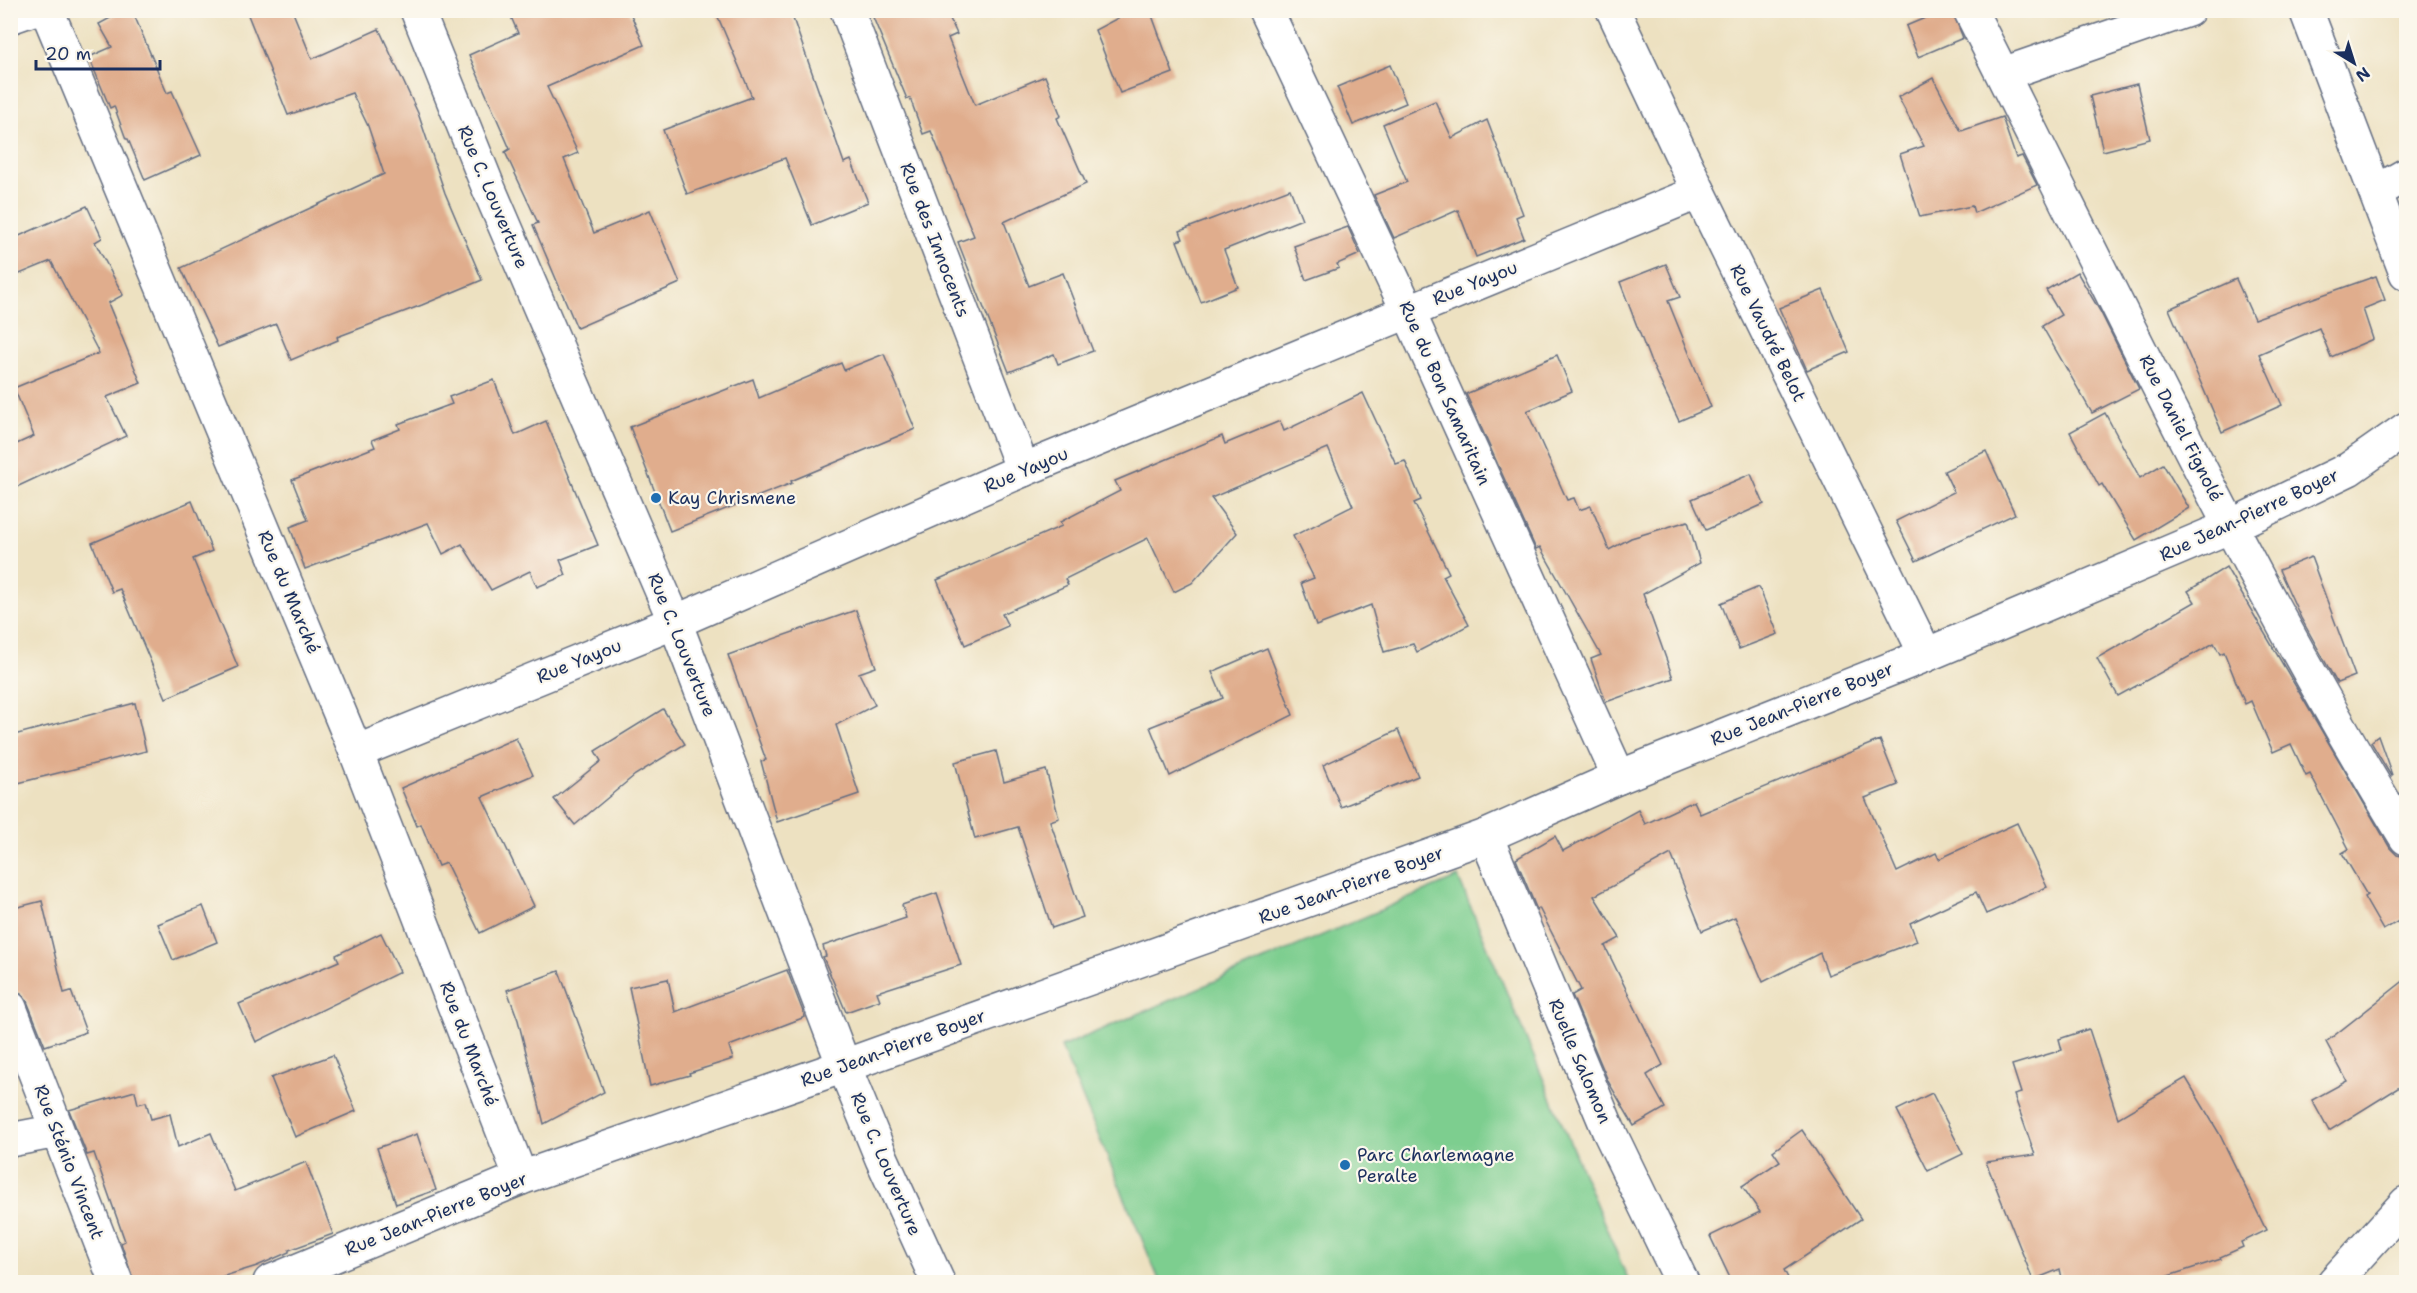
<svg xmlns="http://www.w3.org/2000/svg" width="2417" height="1293" viewBox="0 0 2417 1293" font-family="'Shantell Sans',sans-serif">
  <rect width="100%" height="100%" fill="#fbf7ec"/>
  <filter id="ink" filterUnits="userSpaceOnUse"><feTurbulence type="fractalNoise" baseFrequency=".0167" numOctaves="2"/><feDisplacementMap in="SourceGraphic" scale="12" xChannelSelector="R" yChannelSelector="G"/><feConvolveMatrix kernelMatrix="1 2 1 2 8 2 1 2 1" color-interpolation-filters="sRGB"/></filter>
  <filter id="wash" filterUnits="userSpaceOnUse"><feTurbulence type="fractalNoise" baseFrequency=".008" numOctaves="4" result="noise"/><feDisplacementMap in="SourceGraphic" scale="24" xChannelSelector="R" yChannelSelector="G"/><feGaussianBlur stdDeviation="1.35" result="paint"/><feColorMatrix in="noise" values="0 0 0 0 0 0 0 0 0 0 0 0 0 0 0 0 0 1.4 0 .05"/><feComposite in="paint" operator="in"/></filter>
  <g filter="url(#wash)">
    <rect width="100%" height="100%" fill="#ede1c1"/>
    <polygon fill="#7dce8f" stroke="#4c7e76" stroke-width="1.5" points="1458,877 1629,1282 1160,1282 1061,1047"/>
    <g id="blocks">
      <g fill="#e0ad8d">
        <polygon points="125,10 132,10 167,93 172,91 201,155 145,180 128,139 126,139 114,106 110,108 89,57 112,47 99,24"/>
        <polygon points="246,10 292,10 312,59 379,29 418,113 445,193 482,280 422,305 337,337 338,340 291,360 276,324 218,347 181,268 384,174 368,126 352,93 288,115"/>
        <polygon points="508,10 629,10 644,45 547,87 578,153 564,159 594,233 650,210 680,283 577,328 533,225 538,223 505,152 510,149 469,55 518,33"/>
        <polygon points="715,10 790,10 844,163 851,160 868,202 812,225 785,158 687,194 663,130 752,97"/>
        <polygon points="870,10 946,10 957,34 948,38 975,105 1045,76 1061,116 1057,118 1086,184 1004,222 1029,286 1063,273 1093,351 1058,364 1054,354 1009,372 958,242 974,236 931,131 923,134 910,98 907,99"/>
        <polygon points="1133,10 1150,10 1173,73 1120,93 1095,30"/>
        <polygon points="1944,10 1952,10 1963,38 1918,57 1906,26"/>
        <polygon points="1390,65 1406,103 1353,125 1337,87"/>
        <polygon points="1933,78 1961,131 2002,117 2016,158 2022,156 2037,185 1974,213 1972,206 1920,217 1900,154 1924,146 1898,97"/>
        <polygon points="2137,84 2150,139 2103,151 2090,96"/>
        <polygon points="1435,101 1452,138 1487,120 1523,214 1516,217 1524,238 1476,257 1458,210 1394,238 1374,195 1407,182 1383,124"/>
        <polygon points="1290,189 1302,219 1224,250 1238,287 1201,302 1177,241 1183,239 1180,231"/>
        <polygon points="87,206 102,238 95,242 123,295 108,303 141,383 107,397 126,436 10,490 10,447 34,436 14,388 99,353 51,261 10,278 10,240"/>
        <polygon points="1348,227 1360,254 1337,264 1339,268 1306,280 1294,246"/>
        <polygon points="1666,264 1680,297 1668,301 1711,407 1679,421 1650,360 1620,282"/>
        <polygon points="2077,272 2100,311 2139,389 2092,413 2042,326 2061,315 2046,290"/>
        <polygon points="2376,276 2385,300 2363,309 2373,339 2331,357 2319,328 2259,354 2282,405 2222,432 2169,309 2236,279 2254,319"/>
        <polygon points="1823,290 1849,352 1807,370 1779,308"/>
        <polygon points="884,354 915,429 791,481 792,483 670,531 630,427 753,379 759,398 841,363 844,370"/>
        <polygon points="1557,355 1572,391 1527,411 1567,500 1574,498 1579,510 1591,506 1609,550 1631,538 1688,521 1700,563 1643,594 1673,678 1606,702 1591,659 1601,655 1540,547 1536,549 1466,394"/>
        <polygon points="494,380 515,435 546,421 598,545 560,560 566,575 537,587 530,571 491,590 462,544 443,554 428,523 305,569 290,527 308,520 292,480 375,447 372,440 400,429 398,424 452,404 449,397"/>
        <polygon points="1363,393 1396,464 1405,461 1421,500 1414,503 1449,573 1443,576 1469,625 1417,652 1413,644 1384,652 1371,605 1316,626 1301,583 1314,578 1293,536 1353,506 1328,448 1211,498 1237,533 1192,583 1174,592 1148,538 1065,579 1068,585 1002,614 1008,626 965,645 937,580 1062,526 1060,522 1120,491 1115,481 1222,436 1225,444 1280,421 1284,431"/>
        <polygon points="2105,413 2140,478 2163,464 2189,508 2136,540 2102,484 2099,486 2070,432"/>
        <polygon points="1986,451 2015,514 1916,561 1896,521 1954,492 1944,471"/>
        <polygon points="1751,474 1764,504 1706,530 1692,499"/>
        <polygon points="192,501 212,551 193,559 238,667 166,698 120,589 112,592 92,543"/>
        <polygon points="2311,557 2355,676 2337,683 2301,618 2279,570"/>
        <polygon points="2226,567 2390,848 2397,855 2406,857 2406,917 2383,930 2364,897 2367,895 2342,853 2349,849 2310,774 2306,776 2291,744 2273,752 2251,701 2245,704 2224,652 2220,654 2214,643 2118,696 2097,658 2195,602 2188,591"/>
        <polygon points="1759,587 1778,634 1739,649 1721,603"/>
        <polygon points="856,610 876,667 859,673 875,705 836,725 859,794 777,822 761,761 766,760 728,655"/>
        <polygon points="1267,648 1293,715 1170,776 1150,727 1223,698 1212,672"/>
        <polygon points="135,703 146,751 10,785 10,736"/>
        <polygon points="663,709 685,744 635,775 575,825 554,799 601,761 595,751"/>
        <polygon points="1398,730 1418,776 1341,807 1323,765"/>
        <polygon points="2378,736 2392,775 2391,776 2371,742"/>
        <polygon points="516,738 533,775 482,797 534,906 480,933 446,863 438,866 421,824 417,826 401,788"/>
        <polygon points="1880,740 1898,785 1865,798 1897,872 1936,853 1939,859 2017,823 2047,887 1986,914 1976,892 1910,923 1917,941 1828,975 1820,953 1763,982 1735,917 1702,931 1671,854 1594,896 1620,938 1605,946 1663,1065 1647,1075 1665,1108 1634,1126 1609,1083 1572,995 1581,990 1539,908 1537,910 1516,859 1555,836 1563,851 1638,810 1645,824 1694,801 1700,814"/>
        <polygon points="996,751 1004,782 1046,770 1059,818 1050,821 1083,917 1052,928 1018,827 975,839 955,762"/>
        <polygon points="937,893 961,965 877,992 880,1000 846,1012 823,957 826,956 823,946 906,918 902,905"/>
        <polygon points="42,901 64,993 71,991 86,1032 45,1046 27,1001 21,993 10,990 10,909"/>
        <polygon points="203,906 217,942 173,960 158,924"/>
        <polygon points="381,933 400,972 256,1042 239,1004 339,961 336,955"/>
        <polygon points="787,970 805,1017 729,1046 733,1059 689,1073 690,1075 650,1086 629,987 668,979 675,1012"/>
        <polygon points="559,971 604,1092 544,1124 518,1020 507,990"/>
        <polygon points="2406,979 2406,1083 2329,1131 2312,1100 2347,1081 2326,1042"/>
        <polygon points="2089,1029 2118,1118 2186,1078 2219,1133 2266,1230 2241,1242 2243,1247 2220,1257 2221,1259 2162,1278 2163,1282 2063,1282 2060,1269 2033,1280 1986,1162 2035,1155 2014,1095 2021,1093 2012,1065 2062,1050 2059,1039"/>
        <polygon points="333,1055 356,1111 295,1137 271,1078"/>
        <polygon points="135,1091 138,1104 146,1102 151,1119 170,1114 178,1147 211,1133 235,1191 306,1162 333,1234 289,1250 289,1252 257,1266 205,1282 134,1282 121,1243 125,1241 94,1153 87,1155 69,1110"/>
        <polygon points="1932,1093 1963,1154 1928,1171 1897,1110"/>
        <polygon points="1802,1130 1861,1219 1784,1270 1790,1282 1732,1282 1710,1236 1760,1212 1742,1186 1780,1161 1773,1151"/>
        <polygon points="417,1134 436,1190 396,1204 377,1148"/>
      </g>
    </g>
  </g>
  <g filter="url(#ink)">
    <use href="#blocks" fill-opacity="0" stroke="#646d81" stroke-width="1.5"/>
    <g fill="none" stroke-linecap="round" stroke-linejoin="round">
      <g stroke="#646d81" stroke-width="36">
        <g id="minor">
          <polyline points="47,10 356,752 521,1178"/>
          <polyline points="417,10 489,189 675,622 844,1066 882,1159 938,1282"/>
          <polyline points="847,10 1023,470"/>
          <polyline points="1266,10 1408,311 1619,777"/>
          <polyline points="1613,10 1699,192 1926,655"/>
          <path d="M1970,10C2111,288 2243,572 2406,838"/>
          <polyline points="2306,10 2406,273"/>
          <polyline points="10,17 30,10"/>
          <polyline points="2003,74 2188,10"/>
          <polyline points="2376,192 2406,175"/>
          <polyline points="356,752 675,622 1023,470 1699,192"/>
          <polyline points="1486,836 1608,1129 1682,1282"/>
          <polyline points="10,1008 116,1282"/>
          <polyline points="10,1140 57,1131"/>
          <polyline points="270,1282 521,1178 844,1066 1486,836 1619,777 1926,655 2231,526 2349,469 2406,429"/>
          <polyline points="2334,1282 2406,1203"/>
        </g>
      </g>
      <use href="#minor" stroke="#fff" stroke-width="33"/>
    </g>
  </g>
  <g fill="#1f6fb2" stroke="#fbf7ec" stroke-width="2">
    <circle cx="656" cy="498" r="6"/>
    <circle cx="1345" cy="1165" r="6"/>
  </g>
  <g text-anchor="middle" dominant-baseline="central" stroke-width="4.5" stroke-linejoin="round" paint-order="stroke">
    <g font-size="18" fill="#1b2f5e" stroke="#fbf7ec">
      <text transform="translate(493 197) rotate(67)">Rue C. Louverture</text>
      <text transform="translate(935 240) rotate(69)">Rue des Innocents</text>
      <text transform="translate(1475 283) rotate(-22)">Rue Yayou</text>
      <text transform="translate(1768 333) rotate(64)">Rue Vaudré Belot</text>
      <text transform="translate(1445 393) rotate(66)">Rue du Bon Samaritain</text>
      <text transform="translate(2181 428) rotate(63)">Rue Daniel Fignolé</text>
      <text transform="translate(1026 470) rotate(-23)">Rue Yayou</text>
      <text transform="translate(2249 515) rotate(-25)">Rue Jean-Pierre Boyer</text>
      <text transform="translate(289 592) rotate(67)">Rue du Marché</text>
      <text transform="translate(682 645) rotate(68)">Rue C. Louverture</text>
      <text transform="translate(579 661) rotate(-22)">Rue Yayou</text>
      <text transform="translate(1802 704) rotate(-22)">Rue Jean-Pierre Boyer</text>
      <text transform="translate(1351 885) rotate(-20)">Rue Jean-Pierre Boyer</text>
      <text transform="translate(469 1044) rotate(69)">Rue du Marché</text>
      <text transform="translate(893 1048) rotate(-20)">Rue Jean-Pierre Boyer</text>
      <text transform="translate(1580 1061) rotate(67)">Ruelle Salomon</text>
      <text transform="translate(69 1162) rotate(69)">Rue Sténio Vincent</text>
      <text transform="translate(886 1164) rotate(67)">Rue C. Louverture</text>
      <text transform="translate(436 1214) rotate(-22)">Rue Jean-Pierre Boyer</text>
    </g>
    <g font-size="18" fill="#1b2f5e" stroke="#fbf7ec" text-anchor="start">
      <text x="668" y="498">Kay Chrismene</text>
      <text x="1357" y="1155">Parc Charlemagne<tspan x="1357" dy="21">Peralte</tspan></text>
    </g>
  </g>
  <rect width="2417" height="1293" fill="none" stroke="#fbf7ec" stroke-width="36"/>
  <g transform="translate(2354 63) rotate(142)" stroke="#fbf7ec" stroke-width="4.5" paint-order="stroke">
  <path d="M0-4.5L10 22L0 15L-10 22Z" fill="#1b2f5e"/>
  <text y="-9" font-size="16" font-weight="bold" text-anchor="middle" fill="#1b2f5e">N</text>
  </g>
  <path d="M36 60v9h124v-9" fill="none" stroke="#1b2f5e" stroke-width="3"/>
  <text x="45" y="60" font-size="18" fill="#1b2f5e" stroke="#fbf7ec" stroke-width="4.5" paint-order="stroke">20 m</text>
</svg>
